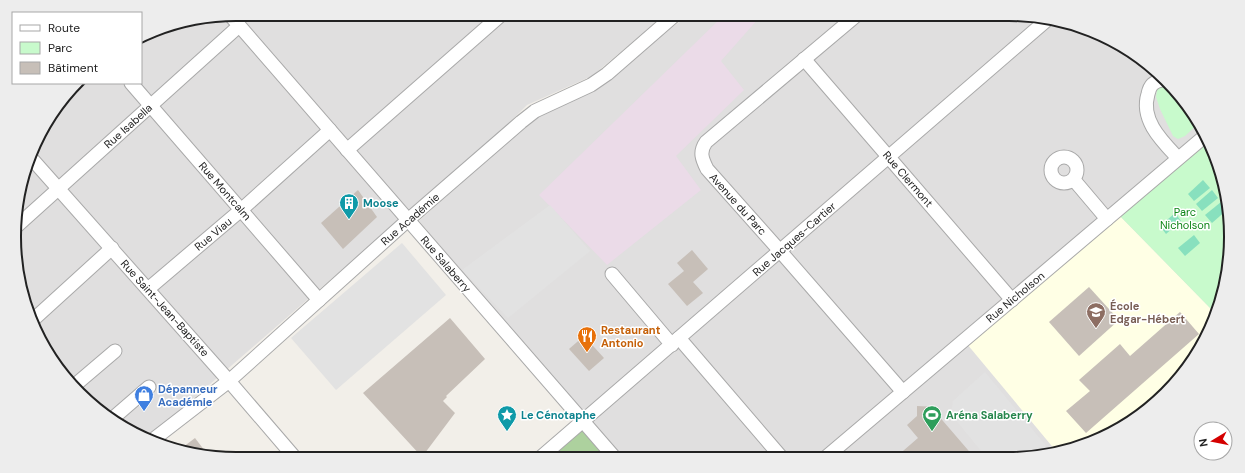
<svg xmlns="http://www.w3.org/2000/svg" width="1245" height="473" viewBox="0 0 1245 473" font-family="'DM Sans',sans-serif">
  <rect width="100%" height="100%" fill="#f2efe9"/>
  <g fill="#e0dfdf">
    <polygon points="237,14 666,14 592,76 527,105 495,137 149,437 101,413 51,360 18,280 16,207 44,125 79,83 141,83 141,40 165,26"/>
    <polygon points="690,14 1008,14 1066,22 1144,60 1201,125 1229,208 1223,294 1194,360 1155,404 1107,436 1038,457 622,458 419,221 541,111 634,56"/>
  </g>
  <polygon fill="#ebdbe8" points="725,14 757,14 759,18 721,61 744,90 676,156 701,190 607,265 539,195"/>
  <polygon fill="#ffffe5" points="1120,216 1215,313 1194,360 1155,404 1107,436 1056,451 967,344"/>
  <polygon fill="#add19e" points="583,421 615,458 540,458"/>
  <g fill="#c8facc">
    <polygon points="1162,86 1167,86 1199,123 1185,136 1178,139 1173,136 1160,109 1156,97 1157,90"/>
    <polygon points="1207,142 1229,208 1223,294 1215,313 1120,216"/>
  </g>
  <g fill="#88e0be">
    <polygon points="1203,180 1210,188 1194,201 1188,194"/>
    <polygon points="1212,190 1218,198 1202,211 1196,204"/>
    <polygon points="1221,202 1228,209 1212,223 1205,215"/>
    <polygon points="1175,213 1181,221 1166,234 1160,226"/>
    <polygon points="1194,235 1200,243 1185,256 1178,248"/>
  </g>
  <g fill="#e2e2e2">
    <polygon points="550,205 590,251 508,318 462,270"/>
    <polygon points="402,243 446,295 336,390 291,338"/>
    <polygon points="985,372 1052,453 1038,457 986,457 951,414 953,401"/>
  </g>
  <g fill="#c7bfb8">
    <polygon points="358,190 377,217 343,249 321,223"/>
    <polygon points="692,250 708,269 693,282 703,293 687,306 668,284 684,271 677,263"/>
    <polygon points="1089,287 1119,320 1079,356 1049,322"/>
    <polygon points="1180,312 1199,334 1086,433 1066,411 1090,391 1079,380 1120,344 1130,356"/>
    <polygon points="450,318 485,359 446,396 447,397 443,401 455,413 422,457 363,393"/>
    <polygon points="584,336 604,358 589,371 569,349"/>
    <polygon points="917,406 937,407 937,414 974,457 896,457 918,438 907,425 917,416"/>
    <polygon points="195,438 208,455 178,451"/>
  </g>
  <g fill="none" stroke-linecap="round" stroke-linejoin="round">
    <g stroke="#a9a9a9" stroke-width="15">
      <g id="minor">
        <path d="M858,14L706,142C699,152 702,159 707,169L780,251L903,392"/>
        <polyline points="230,15 615,458"/>
        <polyline points="804,59 1012,300"/>
        <path d="M1162,80C1153,82 1150,85 1148,94C1140,120 1162,141 1178,158"/>
        <polyline points="131,83 319,300"/>
        <polyline points="347,150 502,14"/>
        <circle cx="1064" cy="170" r="13"/>
        <polyline points="32,159 229,381 296,459"/>
        <polyline points="1074,180 1107,219"/>
        <polyline points="17,226 239,26"/>
        <polyline points="612,274 672,345"/>
        <polyline points="148,289 241,210 330,130"/>
        <polyline points="34,319 112,248"/>
        <polyline points="679,338 782,458"/>
        <polyline points="75,385 115,351"/>
        <polyline points="112,419 149,387"/>
        <polyline points="154,439 229,381 408,220 521,122 535,111 591,85 607,74 676,14"/>
        <polyline points="540,458 1048,19"/>
        <polyline points="825,458 1205,136"/>
      </g>
    </g>
    <use href="#minor" stroke="#fff" stroke-width="13"/>
  </g>
  <defs>
    <g id="building-pin" transform="scale(1)"><path d="M0 17L-7.5 6A9.5 9.5 0 1 1 7.5 6Z" fill="#0f9aa8" stroke="#fff"/><path d="M-4-6H4V6H1V3H-1V6H-4ZM-2.5-4.3h1.7v1.8h-1.7ZM.8-4.3h1.7v1.8H.8ZM-2.5-1h1.7V.8h-1.7ZM.8-1h1.7V.8H.8Z" fill="#fff"/></g>
    <g id="school-pin" transform="scale(1)"><path d="M0 17L-7.5 6A9.5 9.5 0 1 1 7.5 6Z" fill="#8d6e63" stroke="#fff"/><path d="M0-5L7-2L0 1L-7-2ZM-4 1L0 2.5L4 1V4Q0 6-4 4Z" fill="#fff"/></g>
    <g id="restaurant-pin" transform="scale(1)"><path d="M0 17L-7.5 6A9.5 9.5 0 1 1 7.5 6Z" fill="#e8710a" stroke="#fff"/><path d="M-5-6h1v4h1v-4h1v4h1v-4h1v5L-1.5 .5V6h-2V.5L-5-1ZM5-6V6H3V1.5H1.5Q1.5-4 5-6Z" fill="#fff"/></g>
    <g id="shop-pin" transform="scale(1)"><path d="M0 17L-7.5 6A9.5 9.5 0 1 1 7.5 6Z" fill="#3f7fe0" stroke="#fff"/><path d="M-5-2.5h2.3a2.7 3.5 0 0 1 5.4 0H5L5.5 6h-11ZM-1.5-2.5h3a1.5 2.3 0 0 0-3 0Z" fill="#fff"/></g>
    <g id="sight-pin" transform="scale(1)"><path d="M0 17L-7.5 6A9.5 9.5 0 1 1 7.5 6Z" fill="#0f9aa8" stroke="#fff"/><path d="M0-6L1.8-2.2L6-1.7L2.9 1.2L3.7 5.4L0 3.3L-3.7 5.4L-2.9 1.2L-6-1.7L-1.8-2.2Z" fill="#fff"/></g>
    <g id="stadium-pin" transform="scale(1)"><path d="M0 17L-7.5 6A9.5 9.5 0 1 1 7.5 6Z" fill="#2e9e5b" stroke="#fff"/><path d="M0-5a6.5 5 0 1 0 0 10a6.5 5 0 1 0 0-10ZM-3.5-1.8h7v3.6h-7Z" fill="#fff"/></g>
  </defs>
  <g fill-rule="evenodd">
    <use href="#building-pin" x="349" y="203"/>
    <use href="#school-pin" x="1096" y="312"/>
    <use href="#restaurant-pin" x="587" y="336"/>
    <use href="#shop-pin" x="144" y="395"/>
    <use href="#sight-pin" x="507" y="415"/>
    <use href="#stadium-pin" x="932" y="415"/>
  </g>
  <g text-anchor="middle" dominant-baseline="central" stroke-width="3" stroke-linejoin="round" paint-order="stroke">
    <g font-size="11" fill="#222" stroke="#fff">
      <text transform="translate(128 126) rotate(-42)">Rue Isabella</text>
      <text transform="translate(908 179) rotate(49)">Rue Clermont</text>
      <text transform="translate(225 191) rotate(49)">Rue Montcalm</text>
      <text transform="translate(738 204) rotate(48)">Avenue du Parc</text>
      <text transform="translate(410 219) rotate(-41)">Rue Académie</text>
      <text transform="translate(213 234) rotate(-40)">Rue Viau</text>
      <text transform="translate(794 239) rotate(-41)">Rue Jacques-Cartier</text>
      <text transform="translate(446 264) rotate(49)">Rue Salaberry</text>
      <text transform="translate(1015 297) rotate(-40)">Rue Nicholson</text>
      <text transform="translate(165 308) rotate(48)">Rue Saint-Jean-Baptiste</text>
    </g>
    <g font-size="11" font-weight="bold" fill="#0d838f" stroke="#fff" text-anchor="start">
      <text x="363" y="203">Moose</text>
      <text x="521" y="415">Le Cénotaphe</text>
    </g>
    <g font-size="11" fill="#0c8416" stroke="#fff">
      <text x="1185" y="212">Parc<tspan x="1185" dy="13">Nicholson</tspan></text>
    </g>
    <g font-size="11" font-weight="bold" fill="#785e54" stroke="#fff" text-anchor="start">
      <text x="1110" y="306">École<tspan x="1110" dy="13">Edgar-Hébert</tspan></text>
    </g>
    <g font-size="11" font-weight="bold" fill="#c56008" stroke="#fff" text-anchor="start">
      <text x="601" y="330">Restaurant<tspan x="601" dy="13">Antonio</tspan></text>
    </g>
    <g font-size="11" font-weight="bold" fill="#366cbe" stroke="#fff" text-anchor="start">
      <text x="158" y="389">Dépanneur<tspan x="158" dy="13">Académie</tspan></text>
    </g>
    <g font-size="11" font-weight="bold" fill="#27864d" stroke="#fff" text-anchor="start">
      <text x="946" y="415">Aréna Salaberry</text>
    </g>
  </g>
  <path d="M0 0H1245V473H0ZM236 21H1009A215 215 0 0 1 1224 236V237A215 215 0 0 1 1009 452H236A215 215 0 0 1 21 237V236A215 215 0 0 1 236 21Z" fill="#ededed" fill-rule="evenodd"/>
  <path fill="none" stroke="#222" stroke-width="2" d="M236 21H1009A215 215 0 0 1 1224 236V237A215 215 0 0 1 1009 452H236A215 215 0 0 1 21 237V236A215 215 0 0 1 236 21Z"/>
  <rect x="12" y="12" width="130" height="72" fill="#ffffff" stroke="#a7a7a7"/>
  <rect x="20" y="25" width="20" height="6" fill="#ffffff" stroke="#a7a7a7"/>
  <text x="48" y="32" font-size="12" fill="#222222">Route</text>
  <rect x="20" y="42" width="20" height="12" fill="#c8facc" stroke="#a7a7a7"/>
  <text x="48" y="52" font-size="12" fill="#222222">Parc</text>
  <rect x="20" y="62" width="20" height="12" fill="#c7bfb8" stroke="#a7a7a7"/>
  <text x="48" y="72" font-size="12" fill="#222222">Bâtiment</text>
  <g transform="translate(1213 441) rotate(260)"><circle r="19" fill="#ffffff" stroke="#a7a7a7"/>
  <path d="M0-3L7 15L0 10L-7 15Z" fill="#d40000"/>
  <text y="-6" font-size="11" font-weight="bold" text-anchor="middle" fill="#222222">N</text>
  </g>
</svg>
